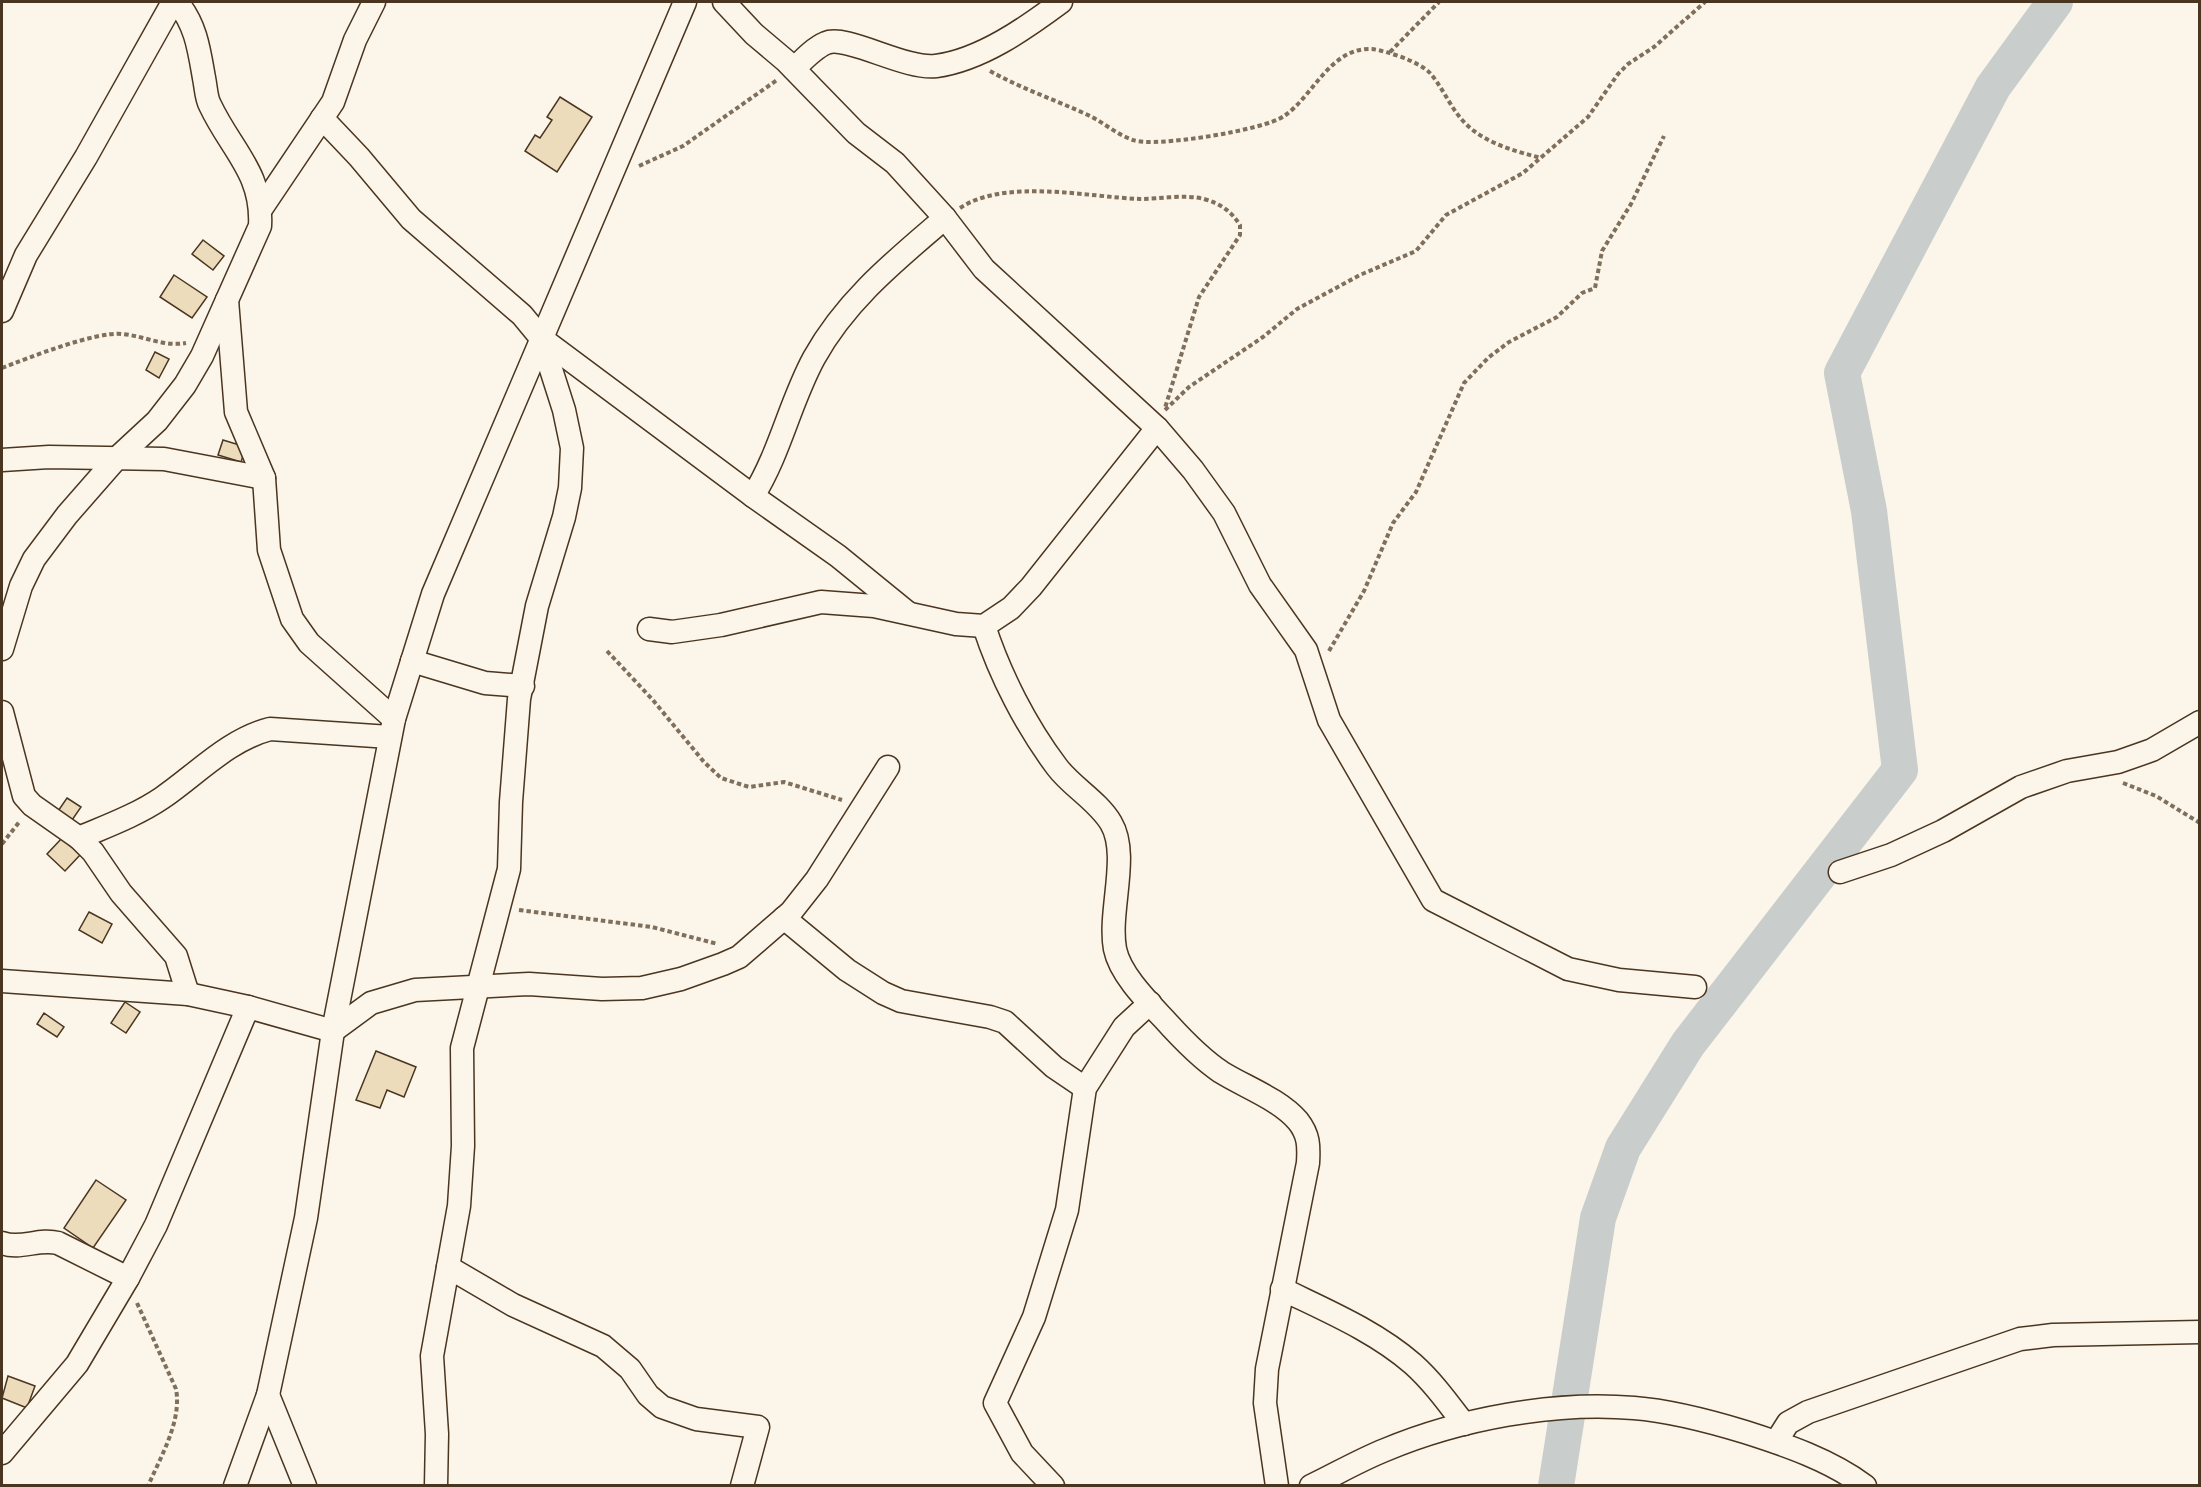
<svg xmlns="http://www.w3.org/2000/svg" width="2201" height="1487" viewBox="0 0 2201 1487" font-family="Roboto,sans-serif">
  <rect width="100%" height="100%" fill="#fbf6e9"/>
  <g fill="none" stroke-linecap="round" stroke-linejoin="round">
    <polyline stroke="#c9cecd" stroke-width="36" points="1556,1486 1598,1218 1623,1148 1688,1044 1900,770 1869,511 1842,373 1993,87 2055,2"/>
  </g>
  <g fill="#ecdcbc" stroke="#4a3520" stroke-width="1.5">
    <polygon points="560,97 592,117 557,172 525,151 535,135 540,138 552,120 547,117"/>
    <polygon points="203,240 224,256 213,270 192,254"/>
    <polygon points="174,275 207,297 192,318 160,297"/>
    <polygon points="155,352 169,359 159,378 146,370"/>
    <polygon points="223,440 246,447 241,462 218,455"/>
    <polygon points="67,798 81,807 70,823 56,814"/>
    <polygon points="62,838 80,855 65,871 47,854"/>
    <polygon points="89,912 112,924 102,943 79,930"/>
    <polygon points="125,1002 140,1012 126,1033 111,1023"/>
    <polygon points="44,1013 64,1027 57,1037 37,1024"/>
    <polygon points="376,1051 416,1067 404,1097 387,1090 380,1108 356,1100"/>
    <polygon points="96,1180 126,1200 93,1248 64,1228"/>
    <polygon points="8,1376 35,1386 27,1408 2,1398"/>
  </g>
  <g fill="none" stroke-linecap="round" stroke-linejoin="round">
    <g stroke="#4a3520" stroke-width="25">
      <g id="minor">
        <polyline points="724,2 754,34 786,61 856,133 895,163 945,218 984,269 1157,428 1193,470 1224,513 1260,585 1306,650 1329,720 1433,900 1568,969 1619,980 1695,987"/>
        <path d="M794,69C803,60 814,48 826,43C846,34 905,70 936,66C981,60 1026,28 1061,2"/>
        <polyline points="322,118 359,157 411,219 522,315 541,338 753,496 838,556 908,613"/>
        <polyline points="261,209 333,102 355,40 374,2"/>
        <polyline points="227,300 236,412 264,478 269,550 292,619 309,643 394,719"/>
        <polyline points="2,311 26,255 86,157 173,2"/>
        <polyline points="2,460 49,457 164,459 264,478"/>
        <path d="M753,496C780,453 790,402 814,358C846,300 896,260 945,218"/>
        <path d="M984,626C1000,675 1026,726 1057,767C1072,787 1098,801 1111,823C1130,855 1108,911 1115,949C1120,974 1147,1001 1164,1019C1181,1038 1200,1058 1221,1072C1245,1087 1279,1099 1298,1121C1309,1135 1309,1146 1308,1163L1267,1369L1265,1403L1277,1486"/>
        <polyline points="649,629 672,632 721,625 821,602 874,606 956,624 984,626 1011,608 1031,587 1157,428"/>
        <path d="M2,649L21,586L34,559L67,515L116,459L157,421L185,385L202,356L260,226C263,173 231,150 210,105C206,98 206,87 204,78C199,49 196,25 177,2"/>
        <polyline points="412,661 485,683 523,686"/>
        <polyline points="2,712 24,796 32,805 79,838 93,852 121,893 176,956 188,994"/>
        <path d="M79,838C107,826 137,815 162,798C197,774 228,740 270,729L390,737"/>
        <polyline points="1840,872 1891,855 1943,831 2021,787 2067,771 2118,762 2152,750 2200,722"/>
        <polyline points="784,918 847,970 883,993 901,1001 990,1017 1005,1022 1054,1067 1085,1088"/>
        <polyline points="2,981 188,994 248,1007 333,1031 371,1003 415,990 529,984 602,989 642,988 681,979 723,964 739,957 791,912 817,879 888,767"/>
        <path d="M2,1243C20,1250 39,1238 58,1243L128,1278"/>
        <polyline points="448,1267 513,1305 603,1346 630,1369 648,1395 662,1407 696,1419 758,1427 742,1486"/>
        <path d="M1282,1289C1327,1311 1375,1331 1413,1364C1433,1382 1448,1403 1464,1424"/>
        <polyline points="268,1395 305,1486"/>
        <polyline points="1776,1442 1788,1423 1808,1412 2020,1339 2053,1335 2200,1332"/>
        <polyline points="2,1453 77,1364 128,1278 156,1225 248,1007"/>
        <polyline points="235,1486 268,1395 306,1218 333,1031 394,719 433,594 685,2"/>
        <polyline points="436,1486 437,1434 432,1356 459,1206 463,1146 462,1048 509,869 511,802 519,699 537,606 564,517 570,488 572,448 564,410 541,338"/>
        <polyline points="1053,1486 1022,1453 995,1403 1034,1317 1067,1210 1085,1088 1124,1027 1150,1003"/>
        <path d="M1311,1486C1336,1474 1360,1460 1385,1450C1459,1419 1554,1401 1634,1408C1672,1411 1709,1421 1745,1432C1786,1445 1830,1460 1865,1486"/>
      </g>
    </g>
    <g stroke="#7f6f5c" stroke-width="4" stroke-dasharray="4.5 3" stroke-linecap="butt">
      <polyline points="1390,52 1439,2"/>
      <path d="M990,71C1022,89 1056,100 1090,116C1104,123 1118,135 1133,140C1154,148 1265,130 1284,116C1313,97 1330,47 1372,49C1387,51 1420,62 1430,73C1444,89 1451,110 1467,125C1487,144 1515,151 1541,158"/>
      <polyline points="639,166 683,146 777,80"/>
      <path d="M960,208C1005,178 1088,197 1140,199C1160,199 1185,194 1204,199C1221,204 1231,211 1240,225V235L1199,297L1165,408"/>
      <path d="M2,368C28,358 96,331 122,334C145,336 163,347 186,343"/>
      <polyline points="1165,410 1189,387 1263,337 1297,309 1360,275 1416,251 1446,215 1523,173 1588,117 1618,74 1628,64 1654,47 1705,2"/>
      <polyline points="607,651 652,699 704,762 721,778 749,787 784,782 842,800"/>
      <polyline points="1329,651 1364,591 1393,523 1416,492 1464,383 1489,357 1509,342 1557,317 1582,293 1595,288 1602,251 1631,204 1664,136"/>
      <polyline points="2123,783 2156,796 2200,823"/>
      <polyline points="2,844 20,821"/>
      <polyline points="519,910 652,927 718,944"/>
      <path d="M137,1303L176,1389C182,1421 161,1456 148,1486"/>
    </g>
    <use href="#minor" stroke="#fbf6e9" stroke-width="22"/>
  </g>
  <rect width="2201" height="1487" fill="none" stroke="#4a3520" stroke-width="6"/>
</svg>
